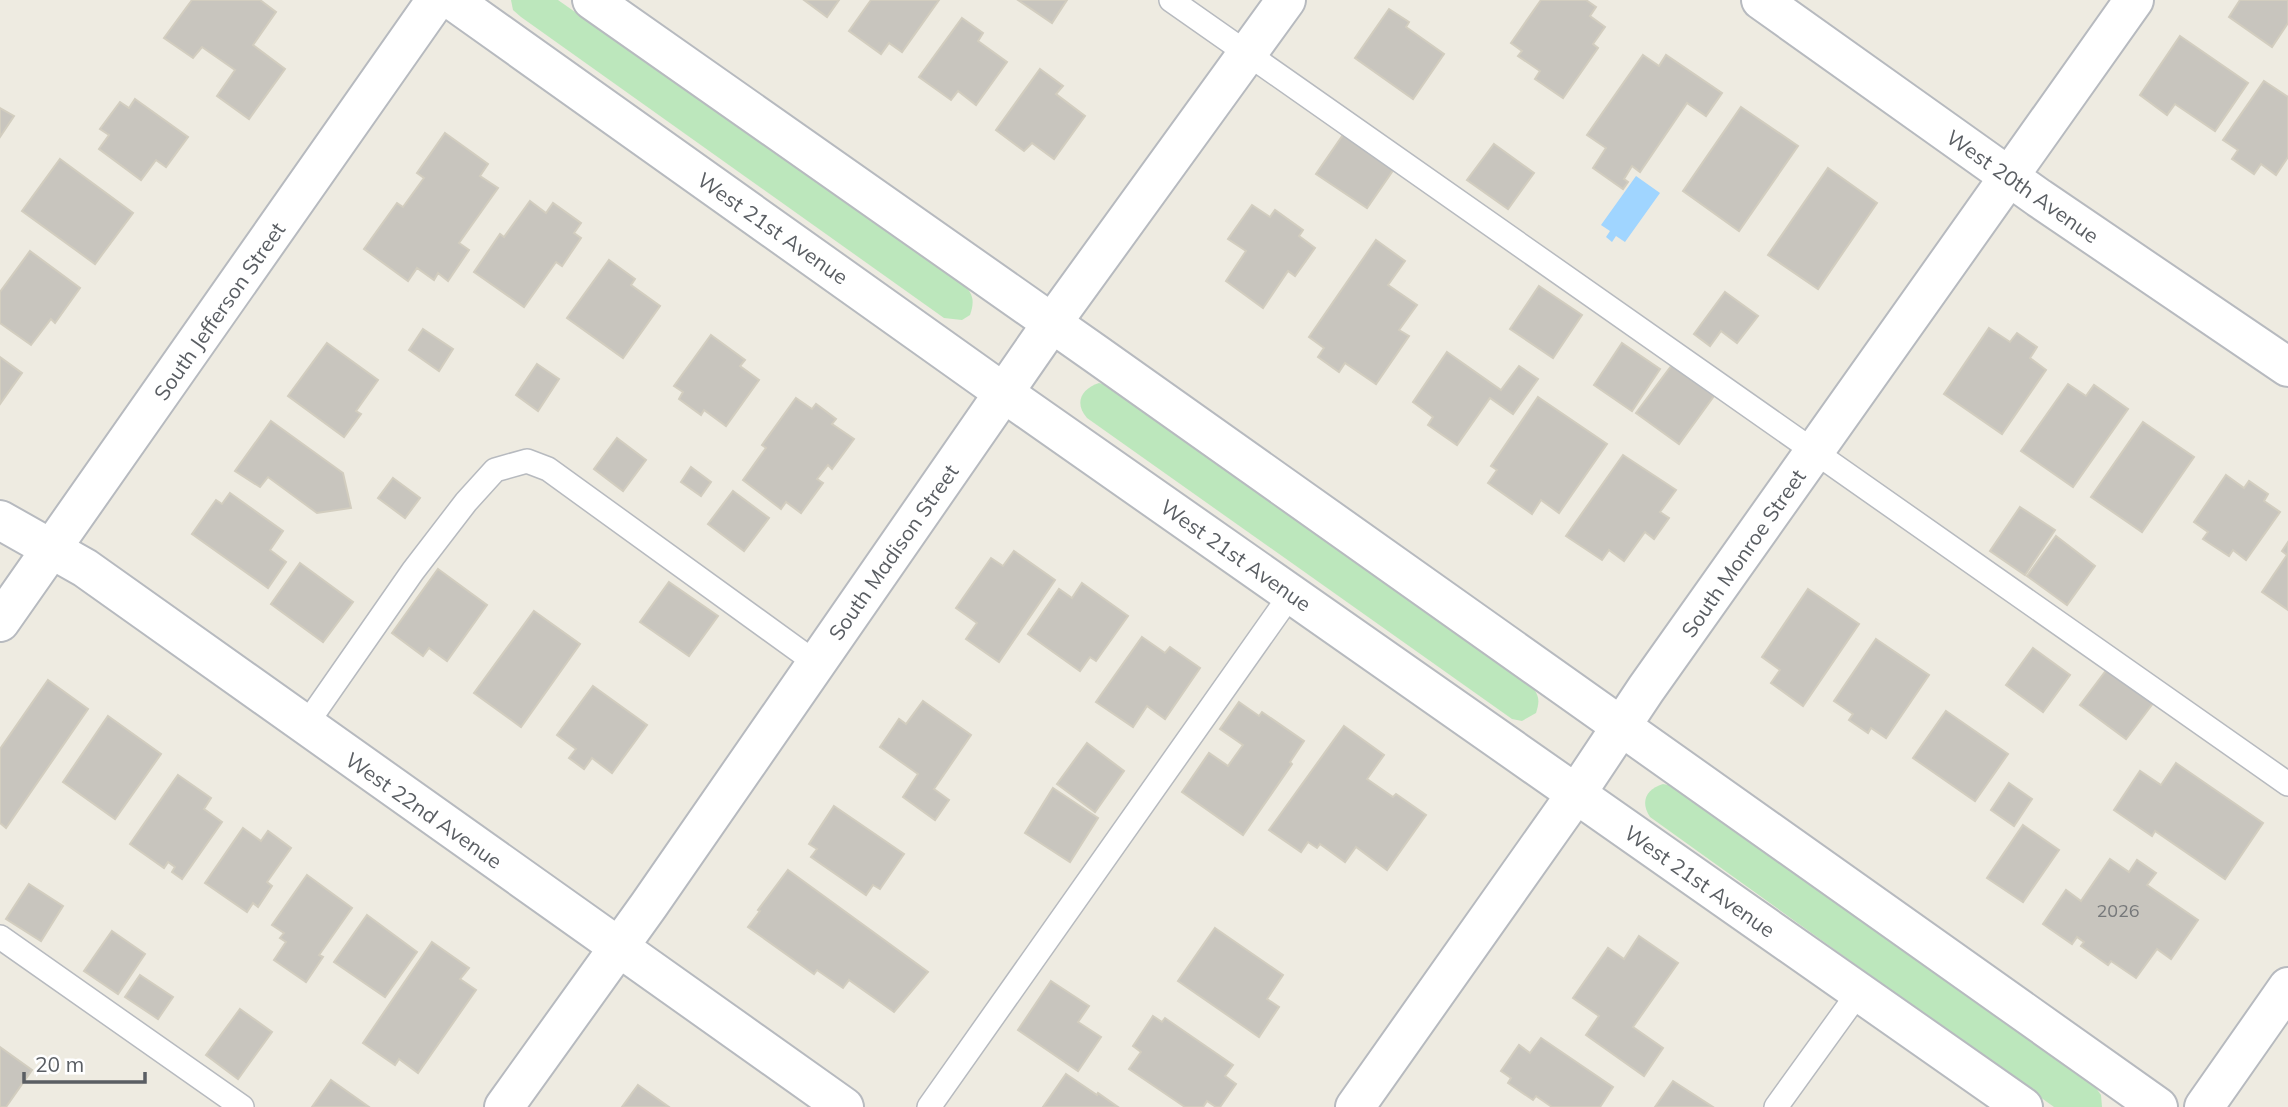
<svg xmlns="http://www.w3.org/2000/svg" width="2288" height="1107" viewBox="0 0 2288 1107" font-family="Mulish,sans-serif">
  <rect width="100%" height="100%" fill="#eeebe1"/>
  <g fill="#bce7bc">
    <path d="M511,0H558L966,287C974,296 974,303 970,315L962,320L944,318L521,17L513,10Z"/>
    <path d="M1099,383L1110,386L1534,689C1540,698 1539,703 1536,713L1522,721L1512,719L1087,418C1074,403 1081,389 1099,383Z"/>
    <path d="M1663,784L1674,786L2096,1088L2101,1095L2102,1107H2054L1650,817C1640,802 1646,789 1663,784Z"/>
  </g>
  <polygon fill="#a0d5ff" points="1636,176 1660,193 1625,242 1616,236 1612,242 1606,237 1610,231 1601,225"/>
  <g fill="#c8c5be" stroke="#d2cdbf" stroke-width="2">
    <polygon points="192,0 260,0 276,12 253,45 285,69 249,119 217,96 235,70 202,47 193,58 164,38"/>
    <polygon points="804,0 839,0 827,17"/>
    <polygon points="871,0 939,0 902,52 889,43 881,54 849,31"/>
    <polygon points="1018,0 1067,0 1052,23"/>
    <polygon points="1541,0 1586,0 1596,7 1590,16 1605,27 1593,44 1598,48 1563,98 1535,79 1540,71 1518,56 1522,51 1511,43"/>
    <polygon points="2240,0 2288,0 2288,23 2272,47 2229,17"/>
    <polygon points="1389,9 1409,22 1406,27 1444,54 1413,99 1355,58"/>
    <polygon points="962,18 983,33 978,41 1007,62 976,105 958,91 951,100 919,77"/>
    <polygon points="2180,36 2248,83 2215,131 2175,104 2167,115 2140,95"/>
    <polygon points="1643,55 1659,66 1666,55 1722,93 1706,116 1687,103 1640,172 1632,166 1624,179 1628,182 1623,189 1593,168 1606,148 1587,135"/>
    <polygon points="1040,69 1063,86 1056,94 1085,116 1054,159 1032,143 1024,151 996,130"/>
    <polygon points="2264,81 2288,97 2288,157 2276,175 2261,164 2254,174 2232,159 2238,150 2223,140"/>
    <polygon points="135,99 188,137 166,167 156,160 141,180 99,149 109,135 100,129 120,102 129,108"/>
    <polygon points="1741,107 1798,146 1739,231 1683,191"/>
    <polygon points="0,108 14,116 0,137"/>
    <polygon points="445,133 488,164 480,176 498,188 459,243 469,250 448,281 438,273 434,280 417,268 408,281 364,249 397,203 403,207 424,178 417,173"/>
    <polygon points="1343,135 1394,169 1367,208 1316,174"/>
    <polygon points="1494,144 1534,173 1508,209 1467,180"/>
    <polygon points="60,159 133,213 95,264 22,211"/>
    <polygon points="1828,168 1877,203 1818,289 1768,255"/>
    <polygon points="530,201 546,213 553,203 581,223 574,233 581,238 562,266 556,262 524,307 474,272 500,234 504,237"/>
    <polygon points="1252,205 1270,217 1275,210 1303,230 1299,236 1315,248 1295,276 1288,271 1263,308 1226,281 1246,251 1228,239"/>
    <polygon points="1376,240 1405,261 1388,285 1417,305 1399,330 1409,336 1376,384 1345,363 1339,372 1318,357 1324,348 1309,337"/>
    <polygon points="30,251 80,288 55,323 51,319 31,345 0,323 0,292"/>
    <polygon points="609,260 635,279 631,285 660,306 623,358 567,318"/>
    <polygon points="1539,286 1582,315 1553,358 1510,329"/>
    <polygon points="1725,292 1758,316 1737,343 1721,331 1710,346 1694,334"/>
    <polygon points="1989,328 2010,342 2017,333 2037,347 2030,358 2046,370 2002,434 1944,394"/>
    <polygon points="423,329 453,349 439,371 409,350"/>
    <polygon points="711,335 745,360 740,366 759,380 726,426 704,410 701,415 679,399 683,392 674,386"/>
    <polygon points="327,343 378,380 356,411 361,414 344,437 288,396"/>
    <polygon points="1622,343 1660,369 1632,411 1594,385"/>
    <polygon points="1447,352 1501,390 1519,366 1538,379 1513,414 1490,398 1457,445 1428,425 1433,417 1413,402"/>
    <polygon points="0,357 22,373 0,404"/>
    <polygon points="537,364 559,379 538,411 516,395"/>
    <polygon points="1672,365 1714,396 1679,444 1636,413"/>
    <polygon points="2068,384 2086,396 2094,385 2128,409 2073,487 2021,451"/>
    <polygon points="1538,397 1607,444 1559,513 1541,500 1532,514 1488,483 1497,470 1491,466"/>
    <polygon points="796,398 812,409 816,404 836,419 832,424 854,439 832,469 828,465 817,479 823,483 801,513 786,502 781,509 743,480 766,448 762,445"/>
    <polygon points="271,421 343,473 351,508 317,513 268,477 260,487 235,471"/>
    <polygon points="2143,422 2194,457 2142,532 2091,497"/>
    <polygon points="617,438 646,460 623,491 594,469"/>
    <polygon points="1623,455 1676,490 1660,512 1669,518 1654,539 1645,532 1624,561 1609,550 1602,560 1566,536"/>
    <polygon points="691,467 711,482 701,496 681,482"/>
    <polygon points="2226,475 2244,488 2249,481 2268,494 2264,501 2280,512 2246,560 2233,550 2229,556 2203,539 2208,532 2194,522"/>
    <polygon points="393,478 420,498 405,518 378,498"/>
    <polygon points="733,491 769,518 744,551 708,524"/>
    <polygon points="230,493 283,531 270,550 286,562 268,588 192,534 216,500 222,504"/>
    <polygon points="2020,507 2055,530 2025,575 1990,551"/>
    <polygon points="2056,536 2095,566 2067,605 2027,576"/>
    <polygon points="2288,542 2288,610 2262,592 2287,555 2282,551"/>
    <polygon points="1014,551 1055,580 999,662 966,639 977,623 956,608 991,558 1003,566"/>
    <polygon points="300,563 353,602 323,642 271,604"/>
    <polygon points="438,569 487,605 447,661 429,648 423,656 392,633"/>
    <polygon points="669,582 718,616 689,656 640,622"/>
    <polygon points="1082,583 1128,616 1096,661 1090,657 1080,671 1028,634 1059,589 1072,598"/>
    <polygon points="1808,589 1859,624 1803,706 1771,683 1780,670 1762,657"/>
    <polygon points="534,611 580,644 521,727 474,693"/>
    <polygon points="1142,637 1165,653 1170,647 1200,668 1165,719 1147,706 1133,727 1096,702"/>
    <polygon points="1876,639 1929,675 1886,738 1871,728 1868,733 1849,720 1853,714 1834,701"/>
    <polygon points="2033,648 2070,675 2043,712 2006,685"/>
    <polygon points="2108,668 2154,702 2126,739 2080,705"/>
    <polygon points="48,680 88,709 6,828 0,823 0,749"/>
    <polygon points="593,686 647,725 612,773 592,758 584,769 569,758 576,749 557,735"/>
    <polygon points="923,701 971,735 934,789 949,800 935,820 903,797 918,774 880,747 899,719 906,724"/>
    <polygon points="1239,702 1259,716 1262,712 1304,741 1290,762 1292,764 1243,835 1182,792 1209,753 1228,766 1243,745 1220,729"/>
    <polygon points="1946,711 2008,754 1975,801 1913,758"/>
    <polygon points="108,716 161,754 115,819 63,782"/>
    <polygon points="1344,726 1384,755 1367,779 1393,797 1396,794 1426,815 1387,870 1356,847 1345,862 1320,844 1317,848 1308,842 1301,852 1269,830"/>
    <polygon points="1087,743 1124,771 1095,812 1057,784"/>
    <polygon points="2176,763 2263,823 2225,879 2155,831 2152,836 2114,810 2140,771 2161,785"/>
    <polygon points="178,775 211,798 204,809 222,822 182,879 172,872 175,867 168,862 164,868 130,844"/>
    <polygon points="2009,783 2032,799 2014,826 1991,810"/>
    <polygon points="1053,788 1098,818 1070,862 1025,833"/>
    <polygon points="834,806 904,854 880,889 873,885 866,895 811,857 817,849 809,844"/>
    <polygon points="2023,825 2059,850 2023,902 1987,878"/>
    <polygon points="243,828 261,841 268,831 291,848 267,882 272,886 258,907 253,903 247,912 205,883"/>
    <polygon points="2110,859 2129,872 2137,860 2156,873 2147,885 2198,920 2171,959 2157,949 2136,978 2111,961 2108,965 2081,946 2084,942 2077,937 2072,944 2043,924 2066,890 2081,901"/>
    <polygon points="788,870 928,972 894,1012 849,980 843,988 817,970 814,974 748,927 760,911 758,910"/>
    <polygon points="307,875 352,908 319,955 323,957 306,982 274,960 286,942 280,938 284,933 272,925"/>
    <polygon points="29,884 63,906 41,941 6,919"/>
    <polygon points="367,915 417,952 385,997 334,962"/>
    <polygon points="1215,928 1283,975 1267,999 1279,1007 1259,1037 1178,981"/>
    <polygon points="112,931 145,954 118,994 84,971"/>
    <polygon points="1639,936 1678,963 1633,1027 1663,1048 1644,1076 1586,1035 1599,1016 1573,998 1608,948 1624,959"/>
    <polygon points="432,942 469,968 460,979 476,990 418,1073 399,1059 395,1065 363,1043"/>
    <polygon points="140,975 173,997 158,1019 125,997"/>
    <polygon points="1051,981 1089,1006 1078,1022 1101,1037 1078,1071 1018,1030"/>
    <polygon points="240,1009 272,1032 238,1079 206,1055"/>
    <polygon points="1153,1016 1162,1022 1165,1018 1233,1065 1225,1076 1236,1084 1220,1107 1216,1107 1207,1101 1203,1107 1185,1107 1129,1069 1141,1052 1133,1046"/>
    <polygon points="1541,1038 1613,1087 1600,1107 1552,1107 1536,1096 1533,1100 1508,1083 1511,1078 1501,1071 1519,1045 1530,1053"/>
    <polygon points="0,1047 32,1070 6,1107 0,1107"/>
    <polygon points="1066,1074 1097,1095 1098,1093 1118,1107 1043,1107"/>
    <polygon points="331,1080 369,1107 312,1107"/>
    <polygon points="1673,1081 1713,1107 1655,1107"/>
    <polygon points="638,1085 669,1107 622,1107"/>
  </g>
  <g fill="none" stroke-linecap="round" stroke-linejoin="round">
    <g stroke="#b7babf" stroke-width="26">
      <g id="service">
        <polyline points="1171,0 2288,784"/>
        <polyline points="305,726 413,571 466,502 495,470 527,461 548,469 816,663"/>
        <polyline points="0,937 242,1107"/>
        <polyline points="929,1107 1291,594"/>
        <polyline points="1776,1107 1859,992"/>
      </g>
    </g>
    <g stroke="#b7babf" stroke-width="42">
      <g id="minor">
        <polyline points="452,0 1004,393 2023,1107"/>
        <polyline points="592,0 1096,354 2158,1107"/>
        <polyline points="1761,0 2039,198 2288,367"/>
        <polyline points="0,520 85,568 844,1107"/>
        <polyline points="0,622 436,0"/>
        <polyline points="504,1107 649,905 1052,323 1286,0"/>
        <polyline points="1355,1107 1576,794 1646,689 2134,0"/>
      </g>
    </g>
    <g stroke="#b7babf" stroke-width="42">
      <polyline id="tertiary" points="2204,1107 2288,987"/>
    </g>
    <use href="#service" stroke="#fff" stroke-width="23"/>
    <use href="#minor" stroke="#fff" stroke-width="38"/>
    <use href="#tertiary" stroke="#fff" stroke-width="38"/>
  </g>
  <g text-anchor="middle" dominant-baseline="central" stroke-width="5" stroke-linejoin="round" paint-order="stroke">
    <g font-size="18" fill="#76787a">
      <text x="2118" y="910">2026</text>
    </g>
    <g font-size="21" fill="#5a5e63" stroke="#fff">
      <text transform="translate(2023 186) rotate(35)">West 20th Avenue</text>
      <text transform="translate(773 228) rotate(35)">West 21st Avenue</text>
      <text transform="translate(219 311) rotate(-55)">South Jefferson Street</text>
      <text transform="translate(893 552) rotate(-55)">South Madison Street</text>
      <text transform="translate(1743 553) rotate(-55)">South Monroe Street</text>
      <text transform="translate(1236 555) rotate(35)">West 21st Avenue</text>
      <text transform="translate(424 810) rotate(35)">West 22nd Avenue</text>
      <text transform="translate(1700 881) rotate(35)">West 21st Avenue</text>
    </g>
  </g>
  <path d="M24 1072v10h121v-10" fill="none" stroke="#5a5e63" stroke-width="3.5"/>
  <text x="35" y="1072" font-size="21" fill="#5a5e63" stroke="#ffffff" stroke-width="5" paint-order="stroke">20 m</text>
</svg>
